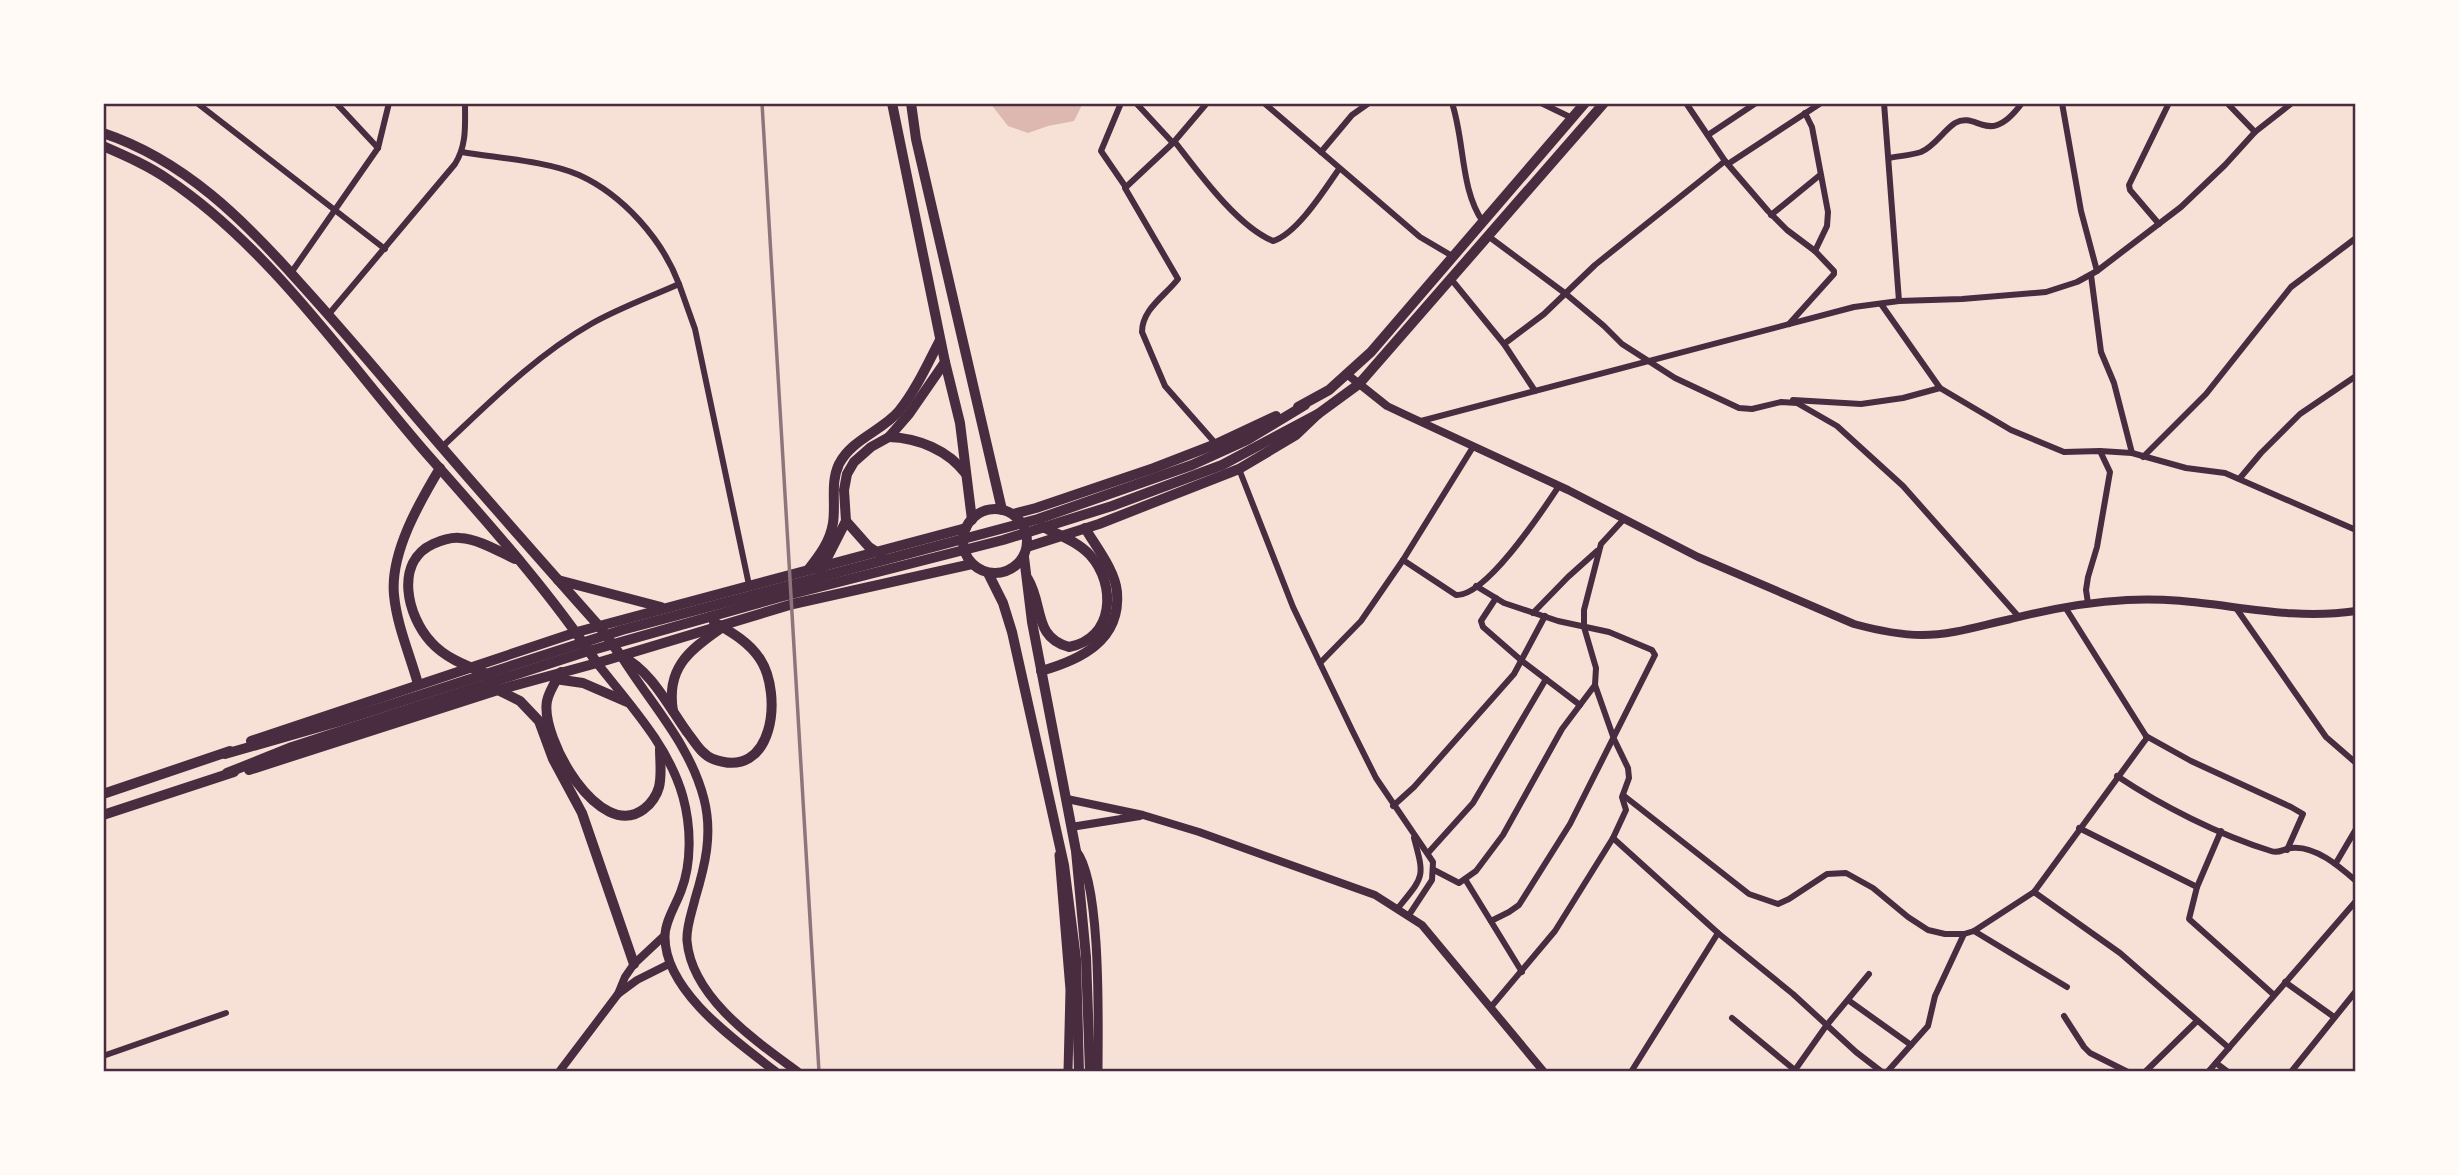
<svg xmlns="http://www.w3.org/2000/svg" width="2459" height="1175" viewBox="0 0 2459 1175" font-family="'Crimson Pro',serif">
  <rect width="100%" height="100%" fill="#f7e1d7"/>
  <polygon fill="#dcb8b0" points="990,103 1083,103 1074,121 1048,126 1028,133 1008,126"/>
  <g fill="none" stroke-linecap="round" stroke-linejoin="round">
    <g stroke="#4a2c40" stroke-width="6">
      <polyline points="197,103 385,249"/>
      <polyline points="336,103 378,148"/>
      <polyline points="1121,103 1101,151 1125,186"/>
      <polyline points="1136,103 1173,143"/>
      <path d="M1207,103L1173,143L1125,188L1178,279C1165,296 1142,309 1142,332L1165,386L1216,444"/>
      <polyline points="1264,103 1420,237 1454,257"/>
      <path d="M1452,103C1465,142 1460,189 1483,222"/>
      <polyline points="1541,103 1572,118"/>
      <polyline points="1686,103 1725,161 1768,211 1787,230 1815,251 1834,271 1834,274 1789,324"/>
      <polyline points="1884,103 1899,301"/>
      <polyline points="2062,103 2081,211 2097,271"/>
      <polyline points="2227,103 2255,132"/>
      <polyline points="1805,113 1812,127 1828,212 1827,226 1815,251"/>
      <polyline points="1708,135 1756,103"/>
      <path d="M1175,142C1199,173 1237,226 1273,241C1297,234 1325,189 1339,169"/>
      <polyline points="1321,152 1352,115 1369,103"/>
      <path d="M1889,158C1899,156 1912,155 1921,152C1935,146 1943,131 1955,123C1978,110 1988,149 2022,103"/>
      <polyline points="1728,164 1821,103"/>
      <polyline points="1771,215 1820,175"/>
      <polyline points="2159,224 2130,190 2129,185 2169,103"/>
      <polyline points="1488,236 1566,294 1604,326 1622,344 1675,378 1739,408 1752,409 1781,402 1797,403 1837,426 1903,486 2019,617"/>
      <polyline points="291,273 378,148 389,103"/>
      <polyline points="2091,275 2101,352 2114,383 2132,453"/>
      <polyline points="1451,279 1504,344 1535,391"/>
      <polyline points="679,284 695,329 749,585"/>
      <polyline points="1881,304 1940,388 2011,430 2064,452 2100,451 2132,453 2186,468 2225,473 2356,530"/>
      <path d="M329,314L455,164C467,145 465,125 465,103"/>
      <polyline points="1504,344 1544,314 1595,265 1725,161"/>
      <polyline points="1793,400 1861,404 1903,398 1940,388"/>
      <polyline points="1421,421 1854,307 1899,301 1962,299 2046,292 2077,282 2097,271 2181,207 2225,165 2255,132 2292,103"/>
      <path d="M442,447C489,403 535,356 591,324C619,308 650,297 679,284C662,239 623,195 579,175C547,161 497,158 462,152"/>
      <polyline points="2143,457 2206,394 2291,287 2356,238"/>
      <polyline points="1239,469 1293,607 1352,730 1376,778 1433,862 1432,880 1409,915"/>
      <polyline points="2240,478 2261,453 2300,414 2356,376"/>
      <path d="M1403,560L1456,595C1486,597 1543,510 1559,486"/>
      <polyline points="1476,586 1504,603 1558,621 1609,632 1652,650 1655,655 1570,824 1519,905 1509,912 1491,921"/>
      <polyline points="1496,598 1481,621 1483,627 1522,661 1580,705"/>
      <polyline points="2088,603 2086,590 2088,577 2097,547 2110,472 2100,451"/>
      <polyline points="2065,607 2146,736 2191,761 2291,807 2303,814 2287,850"/>
      <polyline points="2236,608 2326,737 2356,763"/>
      <polyline points="1533,613 1568,577 1597,551"/>
      <polyline points="1320,663 1361,621 1403,560 1473,447"/>
      <path d="M2117,776C2162,806 2219,835 2271,851C2279,854 2283,849 2291,848C2315,845 2340,867 2356,881"/>
      <polyline points="1623,795 1749,894 1778,904 1789,899 1827,874 1846,873 1873,888 1908,917 1928,930 1945,934 1964,934 1974,931 2034,892 2146,739 2146,736"/>
      <polyline points="1393,806 1414,787 1514,674 1545,616"/>
      <polyline points="2079,828 2197,887"/>
      <polyline points="2221,831 2197,887 2189,919 2274,995"/>
      <polyline points="1613,838 1718,933 1793,994 1856,1052 1882,1072"/>
      <polyline points="1428,853 1473,803 1546,679"/>
      <polyline points="2336,863 2356,829"/>
      <polyline points="1434,870 1459,883 1476,871 1503,835 1562,729 1595,685 1596,668 1584,627 1584,610 1601,544 1624,519"/>
      <polyline points="1465,879 1522,972"/>
      <polyline points="2034,892 2120,953 2229,1048"/>
      <path d="M1398,908C1424,876 1425,878 1414,838"/>
      <polyline points="1974,931 2067,987"/>
      <polyline points="2285,982 2334,1017"/>
      <polyline points="1848,1000 1911,1045"/>
      <polyline points="1491,1007 1555,931 1613,838 1626,810 1622,797 1629,778 1628,768 1614,739 1595,685"/>
      <polyline points="2064,1016 2084,1047 2090,1053 2128,1072"/>
      <polyline points="1732,1018 1796,1071"/>
      <polyline points="103,1056 226,1013"/>
      <polyline points="2216,1063 2228,1072"/>
      <polyline points="1795,1070 1826,1026 1869,974"/>
      <polyline points="1631,1072 1718,933"/>
      <polyline points="1887,1072 1928,1026 1935,996 1964,934"/>
      <polyline points="2145,1072 2197,1021"/>
      <polyline points="2208,1072 2356,901"/>
      <polyline points="2291,1072 2356,991"/>
    </g>
    <g stroke="#4a2c40" stroke-width="8">
      <path d="M1348,375L1387,406L1406,415L1568,490L1698,557L1854,624C1876,630 1899,635 1922,635C1953,635 1982,625 2011,619C2050,609 2088,602 2127,600C2207,595 2275,623 2356,611"/>
      <polyline points="1067,799 1143,815 1199,832 1375,895 1422,925 1544,1072"/>
      <polyline points="1071,827 1140,816"/>
      <polyline points="618,994 637,980 669,964"/>
      <polyline points="559,1072 618,994 625,977 634,964 665,935"/>
    </g>
    <g stroke="#4a2c40" stroke-width="9">
      <path d="M621,656C650,703 690,744 704,799C713,834 705,866 695,899C692,912 686,927 687,941C692,998 756,1041 798,1072"/>
      <path d="M597,663C629,704 669,746 683,797C691,826 692,863 681,891C676,905 665,921 665,936C664,991 736,1041 776,1072"/>
      <path d="M1076,851C1102,882 1098,1027 1098,1072"/>
      <polyline points="1059,855 1070,990 1068,1072"/>
    </g>
    <g stroke="#4a2c40" stroke-width="10">
      <polyline points="892,103 945,362 960,423 972,520"/>
      <polyline points="911,103 916,139 1002,510"/>
      <polyline points="1298,407 1329,390 1371,352 1585,103"/>
      <path d="M889,437C918,438 948,450 966,474"/>
      <polyline points="1013,514 1036,508 1154,468 1216,444 1276,416"/>
      <polyline points="846,521 869,547 881,555"/>
      <polyline points="1027,547 1099,524 1239,469 1296,435 1318,414 1359,384 1604,103"/>
      <polyline points="820,572 846,521 844,490 847,474 854,462 871,447 889,437 909,414 945,362"/>
      <path d="M621,656C650,669 669,707 687,732C695,742 701,754 713,759C774,782 783,694 760,659C749,642 731,632 714,622"/>
      <path d="M561,672C556,681 549,691 547,701C540,738 600,843 644,809C651,804 657,795 659,787C662,775 660,761 660,749"/>
      <polyline points="555,679 583,683 627,702"/>
      <polyline points="498,690 520,701 539,721 553,759 582,813 634,964"/>
      <polyline points="251,741 577,632"/>
      <polyline points="225,754 337,722 622,630 1038,519 1192,465 1247,440 1305,405"/>
      <polyline points="249,770 498,690 597,663"/>
      <polyline points="227,773 292,747 582,653 780,597 1003,540 1112,506 1222,465 1318,414"/>
      <polyline points="103,794 230,751"/>
      <polyline points="103,815 234,772"/>
    </g>
    <g stroke="#4a2c40" stroke-width="10">
      <path d="M103,133C184,160 244,220 299,282C337,324 374,367 410,410C472,483 535,554 599,626L621,656"/>
      <path d="M103,146C126,156 149,166 169,180C271,249 347,362 427,454C486,521 547,588 597,663L793,604L972,564"/>
      <circle cx="995" cy="541" r="32"/>
      <polyline points="1024,557 1032,622 1076,851 1086,957 1090,1072"/>
      <path d="M808,570C819,556 830,542 833,523C836,503 830,483 839,464C852,439 882,431 899,411C916,390 928,363 940,340"/>
      <polyline points="988,573 1003,603 1012,632 1064,865 1076,959 1079,1072"/>
      <path d="M1028,579C1044,606 1033,637 1069,647C1114,639 1117,585 1090,555C1078,542 1059,535 1043,527"/>
      <polyline points="558,580 661,607"/>
      <polyline points="577,632 966,528"/>
      <path d="M1041,671C1080,660 1121,641 1117,592C1115,570 1096,547 1085,528"/>
      <path d="M487,674C467,666 445,658 431,642C407,616 394,562 433,544C442,540 450,537 460,538C478,539 498,551 515,559"/>
      <path d="M418,684C410,655 397,626 394,595C390,553 419,503 440,468"/>
      <path d="M673,711C666,669 688,651 720,629"/>
    </g>
    <polyline stroke="#8f747c" stroke-width="3.5" points="762,103 819,1072"/>
  </g>
  <rect width="2459" height="1175" fill="none" stroke="#fffaf5" stroke-width="210"/>
  <rect x="105" y="105" width="2249" height="965" fill="none" stroke="#4a2c40" stroke-width="2.5"/>
</svg>
